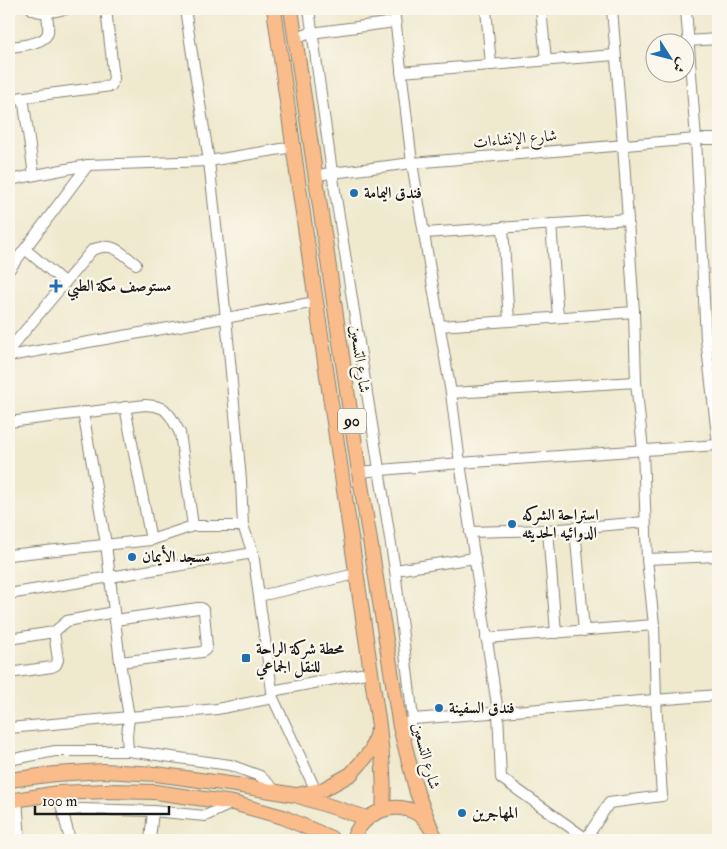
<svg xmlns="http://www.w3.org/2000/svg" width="727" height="849" viewBox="0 0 727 849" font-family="'IM FELL Double Pica',Amiri,serif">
  <rect width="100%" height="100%" fill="#fbf7ec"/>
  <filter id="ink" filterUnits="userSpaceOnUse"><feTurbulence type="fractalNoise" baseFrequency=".02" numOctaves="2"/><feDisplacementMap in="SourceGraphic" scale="10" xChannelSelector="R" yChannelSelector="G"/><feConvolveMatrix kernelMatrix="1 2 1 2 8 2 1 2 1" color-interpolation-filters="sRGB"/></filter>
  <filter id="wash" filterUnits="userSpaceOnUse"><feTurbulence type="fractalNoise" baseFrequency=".0096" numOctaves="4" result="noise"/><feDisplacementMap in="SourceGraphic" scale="20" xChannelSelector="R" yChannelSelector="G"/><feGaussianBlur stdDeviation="1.12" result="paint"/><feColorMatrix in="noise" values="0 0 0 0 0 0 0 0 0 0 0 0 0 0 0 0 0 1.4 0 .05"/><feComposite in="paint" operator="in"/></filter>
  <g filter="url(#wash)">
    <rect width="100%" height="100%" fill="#efe9ce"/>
  </g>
  <g filter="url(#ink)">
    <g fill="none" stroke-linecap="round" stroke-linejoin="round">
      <g stroke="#868275" stroke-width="12">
        <g id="minor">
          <path d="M32,9C42,15 55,11 66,9"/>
          <polyline points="185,9 209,161 226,318 241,480 243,526 253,553 273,698 316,791"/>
          <polyline points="309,9 332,172 395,570 413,719"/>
          <polyline points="394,9 412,163 451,393 460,463 498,712 501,778 588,840"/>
          <polyline points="486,9 491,65"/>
          <polyline points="541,9 546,60"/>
          <polyline points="686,9 696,139 706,339 718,444"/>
          <polyline points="296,38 311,33 395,22"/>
          <polyline points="688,41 718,39"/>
          <path d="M9,47C18,46 46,44 48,32C49,26 47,18 47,12"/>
          <polyline points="401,72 615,55"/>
          <polyline points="23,97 34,175"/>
          <polyline points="9,99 111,86 114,79 106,9"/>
          <polyline points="316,175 412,163 696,139 718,139"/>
          <polyline points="9,180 88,165 209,161 293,147"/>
          <polyline points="551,224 558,317"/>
          <polyline points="503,227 509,321"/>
          <polyline points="425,233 628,219"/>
          <polyline points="25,249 65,283"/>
          <polyline points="9,270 88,165"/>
          <polyline points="440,326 634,312"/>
          <polyline points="706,339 718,338"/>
          <path d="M9,350L92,250C113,241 120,252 136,264"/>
          <polyline points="9,356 316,302"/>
          <polyline points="451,393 636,382"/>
          <polyline points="125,407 151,540"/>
          <polyline points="83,412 106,544 120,662 129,717 127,736 128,751"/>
          <polyline points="9,422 145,405 155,406 164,409 171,417 180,433 193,526"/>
          <polyline points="359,472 460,463 718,445"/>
          <polyline points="575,528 584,631"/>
          <polyline points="548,530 556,633"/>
          <polyline points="470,532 548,530 645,522"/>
          <polyline points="9,555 151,540 193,526 243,526"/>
          <polyline points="647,559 718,556"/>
          <polyline points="395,570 475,558"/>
          <polyline points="9,594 253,553"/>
          <polyline points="259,596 356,574"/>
          <polyline points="115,620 198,608 201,608 204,611 207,647 205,650 202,652 120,662"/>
          <polyline points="486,638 654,625"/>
          <polyline points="9,639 54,632 67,621 114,612"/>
          <polyline points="9,673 52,667 56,665 58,660 54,632"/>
          <polyline points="272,691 371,672"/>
          <polyline points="409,722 413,719 718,695"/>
          <polyline points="9,728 217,709 273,698"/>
          <polyline points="9,760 55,751 128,751 230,765 260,776 277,792"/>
          <polyline points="58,793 70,840"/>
          <polyline points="17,799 20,840"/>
          <polyline points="63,811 82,809 153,811 205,816 233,803"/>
          <polyline points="586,839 609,803 662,796 656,701 654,625 647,559 643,450 636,382 634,312 623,145 612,9"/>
          <polyline points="150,840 153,811"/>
        </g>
      </g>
      <g stroke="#868275" stroke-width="16">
        <g id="highway">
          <path d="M274,9L298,180L379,726C382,755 385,781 383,809"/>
          <polyline points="291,9 359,472 400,727 417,793 431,828"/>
          <polyline points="9,780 55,774 104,771 156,774 236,785 295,795 367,818"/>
          <polyline points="297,795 324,789 351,774 371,751 377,732"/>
          <polyline points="9,801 58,793 107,791 155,792 233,803 283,817 331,838 332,840"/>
          <path d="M353,840C361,812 399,797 422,817C429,823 433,833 437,840"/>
        </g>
      </g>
      <use href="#minor" stroke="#fff" stroke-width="10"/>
      <use href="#highway" stroke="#f9bc8a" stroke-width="14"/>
    </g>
  </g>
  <g fill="#1f6fb2" stroke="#fbf7ec" stroke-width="2">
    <circle cx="354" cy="193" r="5"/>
    <path d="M53.5 278.5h5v5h5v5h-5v5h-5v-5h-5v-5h5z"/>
    <circle cx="512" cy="524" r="5"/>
    <circle cx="132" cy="557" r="5"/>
    <rect x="241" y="653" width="10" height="10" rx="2.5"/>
    <circle cx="439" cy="708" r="5"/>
    <circle cx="462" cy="813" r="5"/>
  </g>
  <g text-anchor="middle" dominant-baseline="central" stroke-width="4.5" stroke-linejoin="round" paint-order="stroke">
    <rect fill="#fbf7ec" stroke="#5f5e5a" stroke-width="1" x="338" y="408.5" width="28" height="25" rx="4"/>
    <g font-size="15" font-weight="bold" fill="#1c1c1c">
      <text x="352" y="421">90</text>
    </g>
    <g font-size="16" fill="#1c1c1c" stroke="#fbf7ec">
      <text transform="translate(515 139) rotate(-5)">شارع الإنشاءات</text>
      <text transform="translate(360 359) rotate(82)">شارع التسعين</text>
      <text transform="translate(426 756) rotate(75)">شارع التسعين</text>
    </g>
    <g font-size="16" font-weight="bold" fill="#1c1c1c" stroke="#fbf7ec" text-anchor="start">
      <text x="364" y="193">فندق اليمامة</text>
      <text x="67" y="286">مستوصف مكة الطبي</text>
      <text x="522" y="515">استراحة الشركه<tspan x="522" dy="18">الدوائيه الحديثه</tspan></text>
      <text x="142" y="557">مسجد الأيمان</text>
      <text x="256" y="649">محطة شركة الراحة<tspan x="256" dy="18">للنقل الجماعي</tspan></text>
      <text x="449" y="708">فندق السفينة</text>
      <text x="472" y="813">المهاجرين</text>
    </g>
  </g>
  <rect width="727" height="849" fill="none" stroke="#fbf7ec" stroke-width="30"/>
  <g transform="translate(670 58) rotate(126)"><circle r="24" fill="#fbf7ec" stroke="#a29f99"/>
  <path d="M0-4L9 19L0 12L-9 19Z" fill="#1f6fb2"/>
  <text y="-8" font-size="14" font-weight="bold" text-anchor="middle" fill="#1c1c1c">ش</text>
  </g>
  <path d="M35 806v8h134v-8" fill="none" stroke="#1c1c1c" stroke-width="2.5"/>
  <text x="42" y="806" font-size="15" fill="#1c1c1c" stroke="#fbf7ec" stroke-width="4" paint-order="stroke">100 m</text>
</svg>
